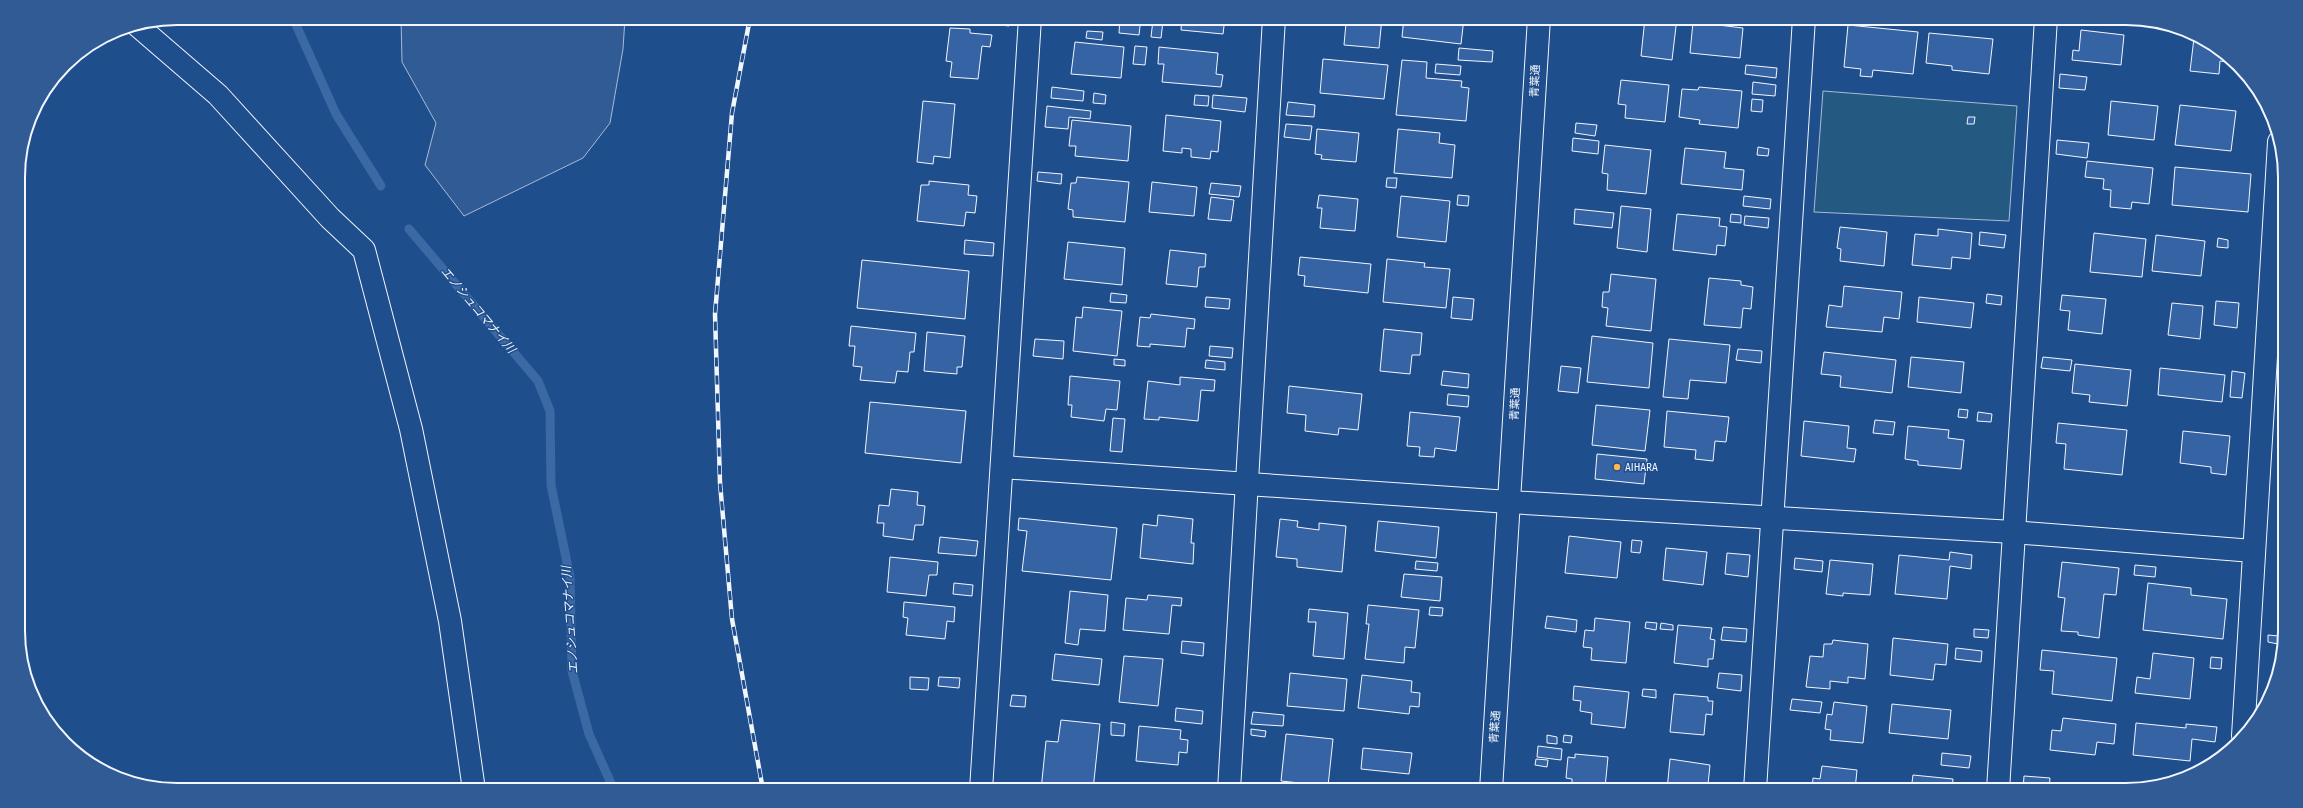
<svg xmlns="http://www.w3.org/2000/svg" width="2303" height="808" viewBox="0 0 2303 808" font-family="'Fira Sans Condensed','Noto Sans JP',sans-serif">
  <rect width="100%" height="100%" fill="#1f4e8c"/>
  <polygon fill="#245a82" stroke="#a8bbd7" points="1823,91 2017,106 2009,221 1814,212"/>
  <polygon fill="#305b95" stroke="#a8bbd7" points="401,18 625,18 623,49 610,123 583,158 464,216 425,165 436,123 402,62"/>
  <g fill="none" stroke-linecap="round" stroke-linejoin="round">
    <g stroke="#3b69a3" stroke-width="9">
      <polyline points="293,18 336,114 381,186"/>
      <polyline points="409,229 538,381 550,411 551,485 570,577 572,671 589,734 614,790"/>
    </g>
  </g>
  <g fill="#3563a3" stroke="#f2f6ff">
    <rect x="970" y="18" width="9" height="4"/>
    <polygon points="986,18 1010,18 1009,26 985,23"/>
    <polygon points="1120,18 1141,18 1139,35 1119,33"/>
    <polygon points="1182,18 1225,18 1223,34 1181,30"/>
    <polygon points="1327,18 1382,18 1379,48 1344,45 1346,23 1327,21"/>
    <polygon points="1404,18 1464,18 1461,44 1402,37"/>
    <polygon points="1597,18 1621,18 1621,22 1597,20"/>
    <polygon points="1645,18 1677,18 1672,60 1641,56"/>
    <polygon points="1153,20 1163,21 1161,38 1151,37"/>
    <polygon points="1693,22 1743,28 1740,58 1690,53"/>
    <polygon points="1848,25 1918,32 1913,74 1873,70 1872,77 1860,76 1861,69 1844,67"/>
    <polygon points="950,28 970,29 970,33 992,35 990,47 982,46 978,79 950,77 952,62 946,61"/>
    <polygon points="2081,30 2124,35 2121,65 2072,60 2073,50 2079,51"/>
    <polygon points="1087,31 1103,32 1102,40 1086,38"/>
    <polygon points="1929,33 1993,39 1989,74 1952,70 1952,66 1926,63"/>
    <polygon points="2194,38 2203,39 2214,45 2235,63 2220,61 2219,74 2190,71"/>
    <polygon points="1075,42 1124,47 1121,78 1071,74"/>
    <polygon points="1135,46 1147,47 1145,65 1133,64"/>
    <polygon points="1159,47 1218,53 1216,74 1223,75 1221,87 1162,82 1164,64 1158,64"/>
    <polygon points="1459,48 1493,51 1492,62 1458,60"/>
    <polygon points="1323,59 1388,65 1384,99 1320,93"/>
    <polygon points="1402,60 1427,62 1426,78 1462,81 1461,87 1469,88 1466,121 1396,115"/>
    <polygon points="1436,64 1461,66 1460,75 1435,73"/>
    <polygon points="1746,65 1777,68 1776,78 1745,74"/>
    <polygon points="2060,74 2087,77 2085,90 2059,88"/>
    <polygon points="1621,80 1669,85 1665,122 1625,118 1626,105 1618,104"/>
    <polygon points="1753,82 1776,85 1775,96 1752,94"/>
    <polygon points="1052,87 1084,91 1083,101 1051,98"/>
    <polygon points="1699,87 1742,91 1738,128 1699,124 1700,120 1679,117 1682,89 1698,90"/>
    <polygon points="1094,93 1106,95 1105,104 1093,103"/>
    <polygon points="1195,95 1209,96 1208,106 1194,105"/>
    <polygon points="1213,95 1247,98 1245,112 1212,108"/>
    <polygon points="1752,99 1763,100 1762,112 1751,111"/>
    <polygon points="923,101 955,104 950,158 934,156 933,164 917,162"/>
    <polygon points="2111,101 2158,106 2154,140 2108,135"/>
    <polygon points="1288,102 1315,105 1314,117 1286,115"/>
    <polygon points="2180,105 2236,111 2231,151 2175,145"/>
    <polygon points="1047,106 1091,111 1090,119 1069,117 1068,129 1045,127"/>
    <polygon points="1166,115 1221,121 1218,152 1211,151 1210,159 1191,157 1191,149 1182,148 1182,153 1163,151"/>
    <polygon points="1968,117 1975,117 1974,124 1967,124"/>
    <polygon points="1072,120 1131,126 1128,161 1075,156 1076,146 1069,146"/>
    <polygon points="1576,123 1597,125 1595,136 1575,133"/>
    <polygon points="1286,124 1312,126 1310,140 1284,137"/>
    <polygon points="1317,129 1359,133 1356,162 1321,159 1322,155 1315,154"/>
    <polygon points="1398,129 1440,133 1439,143 1455,145 1452,178 1394,173"/>
    <polygon points="1573,138 1599,141 1598,154 1572,151"/>
    <polygon points="2057,140 2089,143 2087,158 2056,154"/>
    <polygon points="1605,145 1651,150 1646,194 1607,190 1608,174 1602,173"/>
    <polygon points="1758,147 1769,149 1768,156 1757,155"/>
    <polygon points="1685,148 1726,152 1724,168 1744,170 1742,190 1681,184"/>
    <polygon points="2087,161 2153,168 2149,204 2132,202 2131,209 2110,207 2111,190 2103,189 2104,179 2085,177"/>
    <polygon points="2175,167 2251,174 2248,212 2172,205"/>
    <polygon points="1038,172 1062,174 1061,184 1037,181"/>
    <polygon points="1077,177 1129,182 1125,222 1073,217 1073,210 1068,209 1071,183 1076,183"/>
    <polygon points="1387,178 1397,178 1396,188 1386,187"/>
    <polygon points="929,181 969,185 968,195 977,196 975,213 966,212 964,226 917,221 921,185 929,185"/>
    <polygon points="1152,182 1197,187 1194,216 1149,212"/>
    <polygon points="1211,183 1241,186 1239,197 1209,194"/>
    <polygon points="1319,195 1358,199 1355,231 1320,228 1322,208 1317,208"/>
    <polygon points="1458,195 1469,196 1468,206 1457,205"/>
    <polygon points="1401,196 1450,201 1446,242 1397,237"/>
    <polygon points="1744,196 1771,199 1770,209 1743,206"/>
    <polygon points="1211,197 1234,200 1231,221 1208,219"/>
    <polygon points="1621,206 1651,209 1647,252 1617,248"/>
    <polygon points="1575,209 1614,213 1612,228 1574,224"/>
    <polygon points="1677,214 1720,218 1719,226 1727,227 1725,246 1717,245 1716,255 1673,250"/>
    <polygon points="1731,214 1741,215 1741,223 1730,222"/>
    <polygon points="1745,216 1769,218 1768,228 1744,225"/>
    <polygon points="1840,227 1887,232 1884,266 1840,261 1841,249 1837,248"/>
    <polygon points="1938,229 1972,233 1970,259 1952,257 1951,269 1912,265 1915,234 1938,236"/>
    <polygon points="1980,232 2006,235 2004,248 1979,245"/>
    <polygon points="2094,233 2146,239 2142,277 2090,272"/>
    <polygon points="2156,235 2205,241 2201,276 2152,271"/>
    <polygon points="2218,238 2228,240 2228,248 2217,247"/>
    <polygon points="965,240 994,243 993,256 964,254"/>
    <polygon points="1068,242 1125,248 1122,285 1064,279"/>
    <polygon points="1170,250 1206,254 1205,267 1199,267 1197,287 1166,284"/>
    <polygon points="1300,257 1371,264 1368,293 1304,286 1305,276 1298,275"/>
    <polygon points="1387,259 1425,263 1424,267 1450,269 1446,308 1383,302"/>
    <polygon points="862,260 969,271 965,319 857,308"/>
    <polygon points="1611,274 1656,279 1651,331 1606,326 1608,308 1602,307 1603,292 1609,292"/>
    <polygon points="1709,278 1741,281 1741,285 1753,287 1751,309 1743,308 1741,328 1704,325"/>
    <polygon points="1844,286 1902,292 1899,319 1884,317 1882,332 1826,327 1829,305 1842,307"/>
    <polygon points="1111,293 1127,295 1126,303 1110,302"/>
    <polygon points="1987,294 2002,296 2001,305 1986,303"/>
    <polygon points="2062,295 2106,299 2102,334 2068,330 2070,311 2060,310"/>
    <polygon points="1206,297 1230,299 1229,309 1205,307"/>
    <polygon points="1453,297 1474,299 1472,320 1451,318"/>
    <polygon points="1919,297 1974,303 1971,328 1917,322"/>
    <polygon points="2216,301 2239,303 2237,328 2214,325"/>
    <polygon points="2172,303 2203,306 2200,339 2168,335"/>
    <polygon points="1083,307 1122,311 1117,356 1073,351 1076,317 1082,318"/>
    <polygon points="1151,314 1195,319 1194,329 1187,328 1185,347 1150,344 1150,347 1137,346 1140,317 1150,318"/>
    <polygon points="851,326 916,333 914,352 910,352 908,372 897,371 895,383 860,380 862,367 853,366 855,346 849,346"/>
    <polygon points="1384,329 1422,333 1420,355 1412,355 1410,374 1380,371"/>
    <polygon points="927,332 965,336 962,367 957,367 957,374 924,371"/>
    <polygon points="1592,336 1653,343 1649,388 1587,382"/>
    <polygon points="1035,339 1064,341 1063,359 1033,356"/>
    <polygon points="1669,339 1730,345 1726,383 1690,380 1688,399 1663,397"/>
    <polygon points="1210,346 1233,348 1232,358 1209,356"/>
    <polygon points="1738,349 1762,351 1761,363 1736,360"/>
    <polygon points="1824,352 1896,360 1892,393 1840,387 1841,376 1821,374"/>
    <polygon points="1911,357 1964,362 1961,393 1908,387"/>
    <polygon points="2043,357 2072,360 2070,371 2041,368"/>
    <polygon points="1114,359 1125,360 1125,366 1114,365"/>
    <polygon points="1206,360 1225,362 1225,370 1205,368"/>
    <polygon points="2075,364 2131,370 2127,406 2089,402 2090,395 2072,393"/>
    <polygon points="1561,366 1581,368 1578,393 1558,391"/>
    <polygon points="2160,368 2225,375 2222,402 2158,395"/>
    <polygon points="1443,371 1469,374 1468,388 1441,385"/>
    <polygon points="2232,371 2245,373 2242,398 2230,397"/>
    <polygon points="1070,376 1120,381 1117,410 1106,409 1104,421 1071,417 1072,405 1068,405"/>
    <polygon points="1180,377 1215,380 1214,391 1201,390 1198,421 1159,417 1159,420 1144,419 1148,381 1180,385"/>
    <polygon points="1289,386 1362,394 1358,430 1339,428 1338,435 1305,431 1306,415 1287,413"/>
    <polygon points="1448,394 1469,396 1468,407 1447,405"/>
    <polygon points="870,402 966,411 961,463 865,453"/>
    <polygon points="1596,405 1650,410 1645,451 1592,445"/>
    <polygon points="1959,409 1968,410 1967,418 1958,417"/>
    <polygon points="1667,411 1729,417 1726,442 1715,441 1713,461 1695,459 1696,450 1664,447"/>
    <polygon points="1410,412 1460,417 1456,451 1435,448 1434,457 1419,456 1420,447 1407,446"/>
    <polygon points="1978,412 1992,414 1991,422 1977,421"/>
    <polygon points="1113,418 1125,419 1122,452 1110,451"/>
    <polygon points="1875,420 1895,422 1893,435 1873,433"/>
    <polygon points="1804,421 1849,426 1847,448 1856,449 1854,462 1801,456"/>
    <polygon points="2058,423 2127,430 2122,475 2064,469 2066,444 2056,443"/>
    <polygon points="1908,426 1949,430 1948,438 1964,440 1961,469 1918,465 1918,461 1905,459"/>
    <polygon points="2183,431 2230,436 2226,475 2211,473 2211,467 2180,463"/>
    <polygon points="1597,454 1647,459 1644,484 1595,479"/>
    <polygon points="891,489 918,492 917,505 925,506 923,525 915,525 913,540 883,536 884,523 877,523 879,505 889,506"/>
    <polygon points="1158,515 1193,519 1191,543 1194,543 1193,564 1140,558 1143,524 1157,526"/>
    <polygon points="1019,518 1117,528 1111,580 1022,571 1027,531 1018,530"/>
    <polygon points="1280,519 1298,521 1297,527 1319,530 1319,523 1346,526 1342,572 1297,567 1297,559 1276,557"/>
    <polygon points="1378,521 1439,527 1436,558 1375,551"/>
    <polygon points="1569,536 1621,542 1617,578 1565,573"/>
    <polygon points="940,537 978,541 976,556 938,553"/>
    <polygon points="1632,540 1642,541 1640,553 1631,552"/>
    <polygon points="1666,548 1707,552 1703,585 1663,580"/>
    <polygon points="1950,552 1972,555 1971,569 1950,566 1947,599 1895,594 1899,555 1949,560"/>
    <polygon points="1727,553 1750,555 1748,577 1725,574"/>
    <polygon points="890,557 938,562 937,575 929,575 926,596 887,592"/>
    <polygon points="1795,558 1823,561 1822,572 1794,569"/>
    <polygon points="1830,560 1873,564 1870,595 1843,593 1843,596 1826,594"/>
    <polygon points="1416,561 1438,563 1437,571 1415,569"/>
    <polygon points="2062,562 2119,568 2116,595 2104,594 2099,638 2078,635 2078,632 2061,631 2065,598 2058,597"/>
    <polygon points="2135,565 2156,567 2155,577 2134,575"/>
    <polygon points="1404,574 1442,577 1440,601 1401,597"/>
    <polygon points="954,583 973,585 972,596 953,594"/>
    <polygon points="2148,583 2191,588 2191,595 2227,599 2223,639 2143,630"/>
    <polygon points="1070,591 1108,595 1105,631 1080,629 1078,645 1065,643"/>
    <polygon points="1148,595 1182,598 1181,606 1172,605 1169,634 1123,630 1126,598 1147,600"/>
    <polygon points="904,602 955,607 954,622 947,621 945,639 906,635 908,618 903,617"/>
    <polygon points="1368,605 1419,610 1415,648 1405,647 1404,663 1365,659 1369,624 1366,624"/>
    <polygon points="1430,607 1443,608 1442,616 1429,615"/>
    <polygon points="1309,609 1348,613 1344,659 1313,656 1316,622 1308,622"/>
    <polygon points="1547,616 1577,620 1576,632 1545,628"/>
    <polygon points="1595,618 1630,622 1626,663 1591,660 1592,648 1583,647 1585,630 1594,631"/>
    <polygon points="1646,622 1657,623 1656,630 1645,628"/>
    <polygon points="1661,623 1673,625 1673,630 1660,629"/>
    <polygon points="1678,625 1712,628 1710,639 1715,640 1713,659 1708,659 1708,667 1674,663"/>
    <polygon points="1723,627 1747,629 1746,642 1721,640"/>
    <polygon points="1974,629 1989,630 1988,638 1974,637"/>
    <polygon points="2268,635 2279,636 2278,644 2268,642"/>
    <polygon points="1893,638 1948,644 1946,665 1935,664 1933,680 1890,675"/>
    <polygon points="1833,640 1868,644 1865,679 1848,677 1848,683 1830,681 1830,689 1806,687 1810,656 1823,657 1824,644 1832,644"/>
    <polygon points="1182,641 1204,643 1203,656 1181,653"/>
    <polygon points="1956,648 1982,651 1981,662 1955,659"/>
    <polygon points="2042,650 2117,658 2112,701 2052,694 2054,671 2040,670"/>
    <polygon points="2153,653 2194,658 2190,699 2135,693 2137,677 2150,679"/>
    <polygon points="1055,654 1102,659 1099,685 1052,680"/>
    <polygon points="1124,656 1163,659 1158,706 1119,702"/>
    <polygon points="2211,657 2222,658 2221,669 2210,668"/>
    <polygon points="1290,673 1347,679 1344,711 1287,706"/>
    <polygon points="1719,673 1742,675 1741,691 1717,688"/>
    <polygon points="1362,675 1412,681 1411,692 1420,693 1419,707 1410,706 1409,714 1358,708"/>
    <polygon points="910,677 929,678 928,690 910,689"/>
    <polygon points="939,677 960,678 959,688 938,686"/>
    <polygon points="1574,686 1629,692 1625,728 1591,724 1592,713 1580,711 1581,701 1573,700"/>
    <polygon points="1643,689 1656,690 1656,698 1642,696"/>
    <polygon points="1674,694 1708,697 1708,701 1713,701 1712,715 1706,714 1704,735 1670,732"/>
    <polygon points="1012,695 1026,696 1025,707 1010,706"/>
    <polygon points="1792,699 1822,702 1820,713 1790,710"/>
    <polygon points="1834,702 1867,706 1863,743 1830,740 1831,730 1825,729 1827,714 1832,715"/>
    <polygon points="1892,704 1951,710 1948,739 1889,733"/>
    <polygon points="1176,708 1203,711 1202,724 1175,721"/>
    <polygon points="1253,712 1284,715 1283,726 1251,724"/>
    <polygon points="2063,718 2116,724 2114,744 2097,742 2095,755 2050,750 2052,730 2061,731"/>
    <polygon points="1061,720 1100,724 1093,790 1041,790 1046,741 1058,742"/>
    <polygon points="1111,722 1125,724 1124,736 1111,735"/>
    <polygon points="2136,723 2186,728 2186,724 2217,727 2215,742 2192,739 2190,761 2133,755"/>
    <polygon points="1139,726 1181,730 1180,739 1188,740 1187,753 1179,752 1178,765 1136,761"/>
    <polygon points="1251,729 1266,731 1265,737 1251,735"/>
    <polygon points="1286,734 1333,739 1328,786 1281,781"/>
    <polygon points="1547,735 1557,737 1557,744 1547,743"/>
    <polygon points="1564,735 1572,736 1571,743 1563,742"/>
    <polygon points="1538,746 1562,749 1561,760 1537,757"/>
    <polygon points="1363,748 1412,753 1409,774 1361,769"/>
    <polygon points="1942,753 1971,756 1969,768 1941,765"/>
    <polygon points="1575,754 1608,757 1605,788 1572,785 1572,779 1566,778 1568,757 1575,758"/>
    <polygon points="1536,759 1548,760 1547,767 1535,765"/>
    <polygon points="1670,759 1710,765 1708,784 1703,783 1703,790 1667,790"/>
    <polygon points="1822,766 1857,770 1855,790 1812,790 1813,778 1820,779"/>
    <polygon points="1913,775 1953,779 1952,790 1911,790"/>
    <polygon points="2024,776 2050,778 2049,790 2023,790"/>
    <polygon points="2062,785 2108,790 2061,790"/>
    <polygon points="1117,787 1146,790 1117,790"/>
  </g>
  <g fill="none" stroke-linecap="round" stroke-linejoin="round">
    <g stroke="#f2f6ff" stroke-width="24">
      <g id="minor">
        <polyline points="138,26 218,95 330,218 364,250 411,429 450,621 474,790"/>
        <polyline points="1002,467 1509,502 2013,532 2253,551"/>
        <polyline points="2243,736 2279,142"/>
        <polyline points="981,790 1030,18"/>
        <polyline points="1229,790 1274,18"/>
        <polyline points="1491,790 1539,18"/>
        <polyline points="1755,790 1804,18"/>
        <polyline points="1998,790 2046,18"/>
      </g>
    </g>
    <use href="#minor" stroke="#1f4e8c" stroke-width="22"/>
    <g stroke="#f2f6ff" stroke-width="4.5">
      <polyline id="rail" points="750,18 732,113 715,314 720,483 732,619 763,790"/>
    </g>
    <use href="#rail" stroke="#1f4e8c" stroke-width="3" stroke-dasharray="9" stroke-linecap="butt"/>
  </g>
  <circle fill="#ffb74d" stroke="#1f4e8c" stroke-width="1.5" cx="1617" cy="467" r="4"/>
  <g text-anchor="middle" dominant-baseline="central" stroke-width="3" stroke-linejoin="round" paint-order="stroke">
    <g font-size="11" fill="#f2f6ff" stroke="#1f4e8c">
      <text transform="translate(1535 81) rotate(-87)">青葉通</text>
      <text transform="translate(1515 404) rotate(-87)">青葉通</text>
      <text transform="translate(1495 727) rotate(-86)">青葉通</text>
    </g>
    <g font-size="11" fill="#f2f6ff" stroke="#1f4e8c" text-anchor="start">
      <text x="1625" y="467">AIHARA</text>
    </g>
    <g font-size="12" font-style="italic" fill="#f2f6ff" stroke="#1f4e8c">
      <text transform="translate(478 310) rotate(50)">エノシュコマナイ川</text>
      <text transform="translate(570 620) rotate(-94)">エノシュコマナイ川</text>
    </g>
  </g>
  <path d="M0 0H2303V808H0ZM177 25H2126A152 152 0 0 1 2278 177V631A152 152 0 0 1 2126 783H177A152 152 0 0 1 25 631V177A152 152 0 0 1 177 25Z" fill="#305b95" fill-rule="evenodd"/>
  <path fill="none" stroke="#f2f6ff" stroke-width="2" d="M177 25H2126A152 152 0 0 1 2278 177V631A152 152 0 0 1 2126 783H177A152 152 0 0 1 25 631V177A152 152 0 0 1 177 25Z"/>
</svg>
